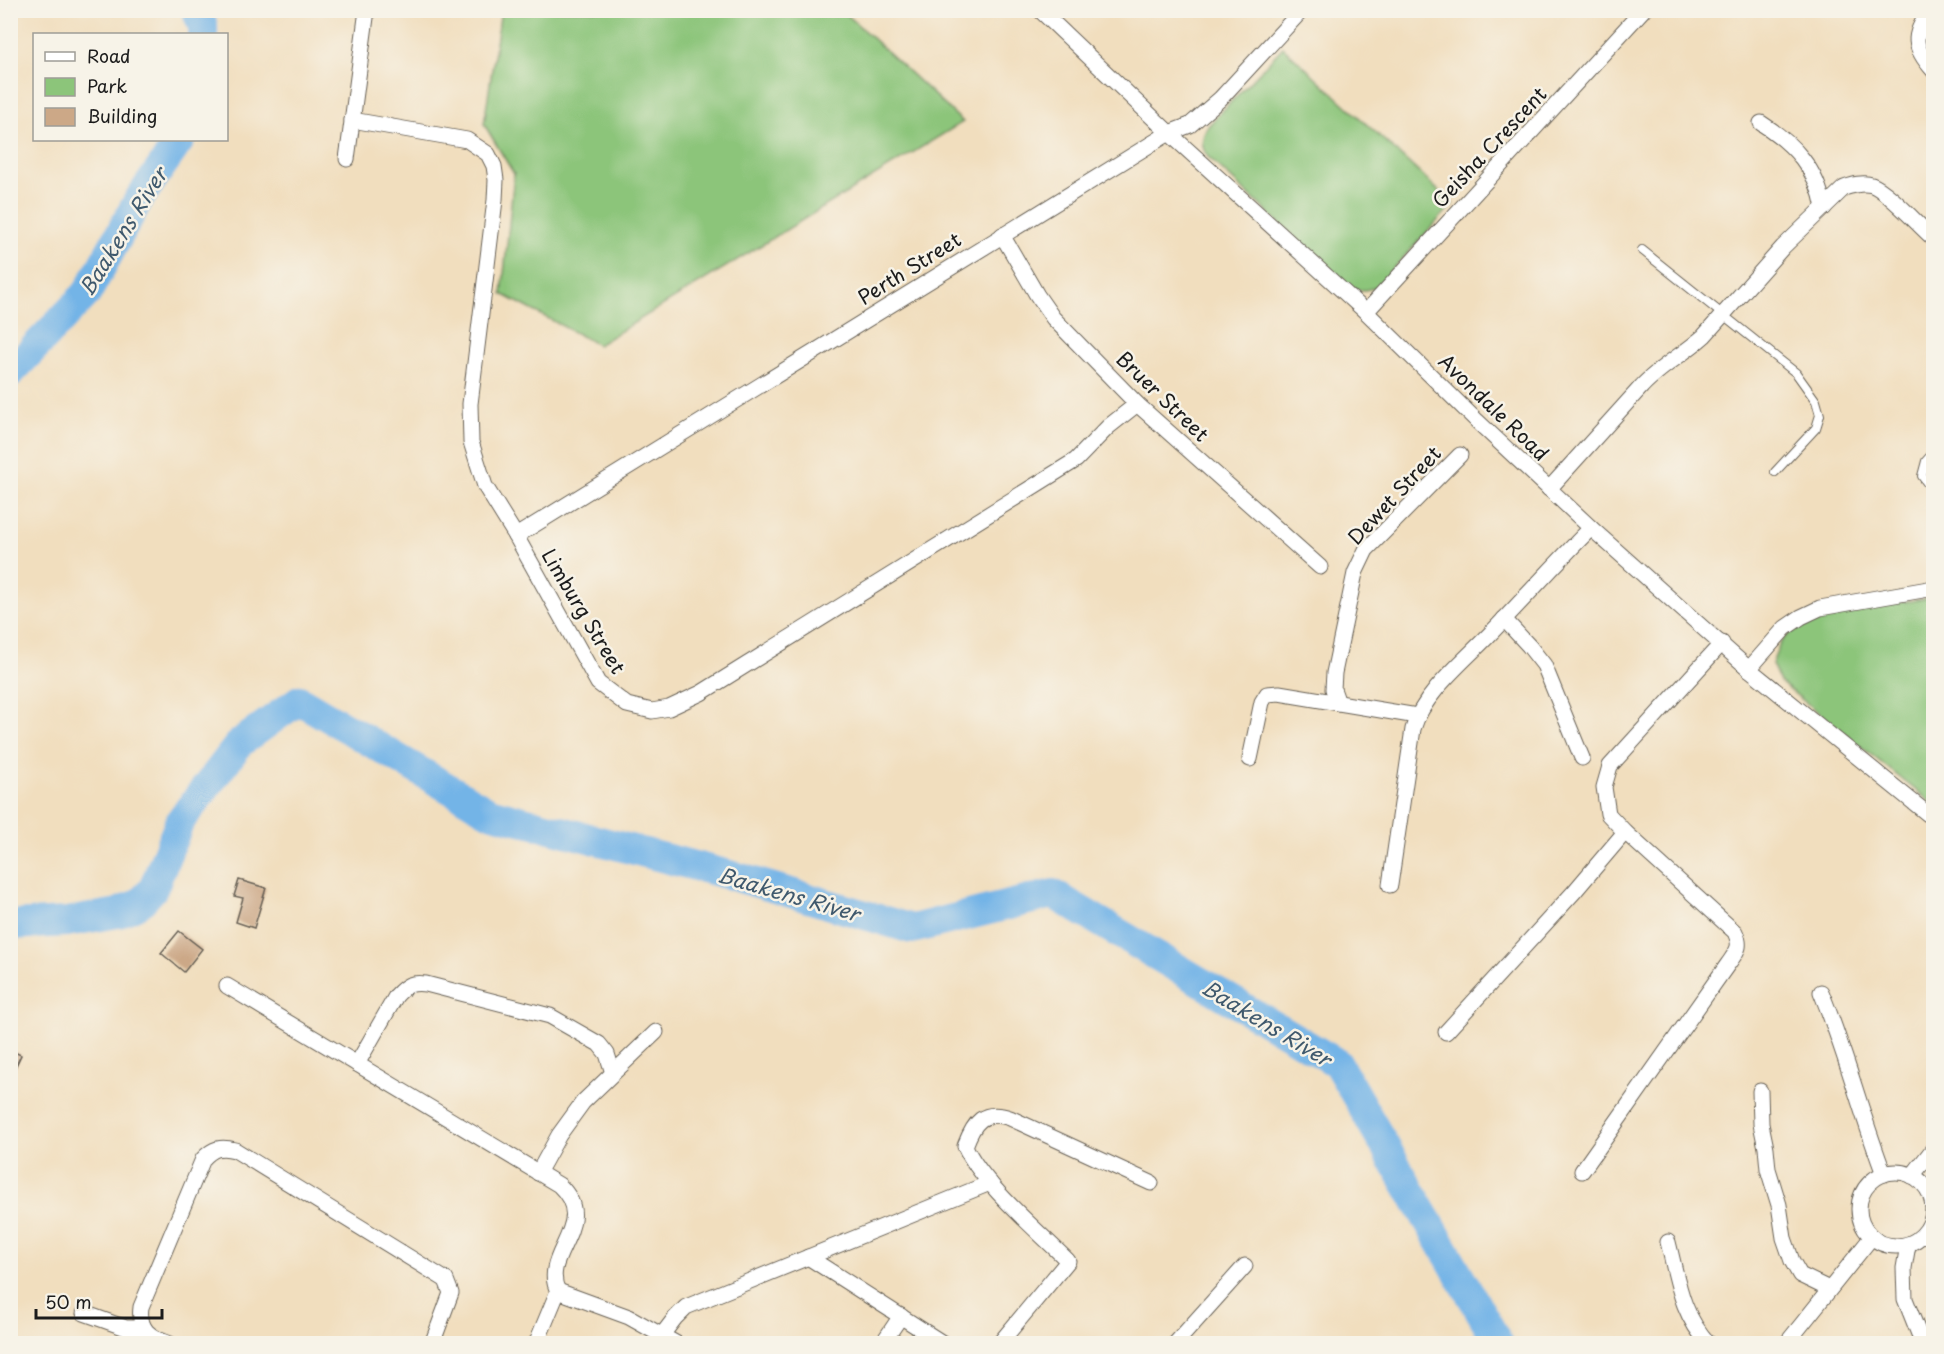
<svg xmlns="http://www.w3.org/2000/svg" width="1944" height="1354" viewBox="0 0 1944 1354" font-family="'Playpen Sans',sans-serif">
  <rect width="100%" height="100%" fill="#f7f3e8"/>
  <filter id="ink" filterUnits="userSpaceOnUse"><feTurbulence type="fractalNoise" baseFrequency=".0167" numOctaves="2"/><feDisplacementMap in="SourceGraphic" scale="12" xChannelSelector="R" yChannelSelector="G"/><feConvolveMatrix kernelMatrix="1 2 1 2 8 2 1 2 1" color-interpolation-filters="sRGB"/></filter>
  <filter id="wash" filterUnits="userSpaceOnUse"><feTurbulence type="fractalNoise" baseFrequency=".008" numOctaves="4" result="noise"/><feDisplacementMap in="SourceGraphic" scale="24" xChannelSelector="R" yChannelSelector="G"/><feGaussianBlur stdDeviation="1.35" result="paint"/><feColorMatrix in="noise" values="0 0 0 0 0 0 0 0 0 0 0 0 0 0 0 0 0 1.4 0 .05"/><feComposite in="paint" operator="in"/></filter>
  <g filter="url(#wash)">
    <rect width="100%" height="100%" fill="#f1debe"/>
    <g fill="#8cc57a" stroke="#54704b" stroke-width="1.5">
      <polygon points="501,10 843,11 963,122 598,345 502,294 514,174 484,124"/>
      <path d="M1283,47L1453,204L1377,286C1366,292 1357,291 1346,285L1208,157C1200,146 1201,137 1209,125Z"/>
      <path d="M1928,598H1933V804L1780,682L1772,664C1775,657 1777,648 1781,642C1800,614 1895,604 1928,598Z"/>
    </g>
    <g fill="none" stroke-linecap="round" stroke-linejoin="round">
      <g stroke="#73b4e7" stroke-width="30">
        <polyline points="196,10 203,26 203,34"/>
        <polyline points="10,373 87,293 139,199 180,140"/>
        <polyline points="10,925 67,922 118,913 140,903 153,889 180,821 240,743 299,700 489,812 737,877 912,929 1053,894 1337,1063 1499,1344"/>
      </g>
    </g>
    <g id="blocks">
      <g fill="#cca887">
        <polygon points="239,880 266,888 254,928 236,922 243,898 234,896"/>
        <polygon points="179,931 202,949 184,972 161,953"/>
        <polygon points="10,1050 21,1055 10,1078"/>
      </g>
    </g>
  </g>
  <g filter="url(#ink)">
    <use href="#blocks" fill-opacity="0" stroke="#676055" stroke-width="1.5"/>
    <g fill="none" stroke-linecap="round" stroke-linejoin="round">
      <g stroke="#676055" stroke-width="10">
        <g id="lane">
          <polyline points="1642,250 1796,373 1816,401 1820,415 1816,428 1775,472"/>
          <polyline points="1934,452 1926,461 1922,476 1931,488 1934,497"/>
        </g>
      </g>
      <g stroke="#676055" stroke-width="17">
        <g id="street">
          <polyline points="1040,10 1169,133 1366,312 1477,421 1591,528 1749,669 1934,819"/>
          <path d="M1931,10C1911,35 1913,48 1934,71"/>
          <polyline points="352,120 467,140 488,154 494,166 496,180 495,200 470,404 471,442 485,486 516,536 598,683 627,705 652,711 669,708 701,693 1076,460 1108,427 1137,404"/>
          <path d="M1761,123C1794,144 1817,169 1824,208"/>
          <polyline points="347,159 367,10"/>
          <polyline points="1002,235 1037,295 1053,318 1137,404 1320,567"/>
          <polyline points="1366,312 1643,10"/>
          <path d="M1549,489L1642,386C1661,366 1684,354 1704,336L1783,247L1844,188C1853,185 1863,182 1872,185C1887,190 1920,227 1934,239"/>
          <polyline points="516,536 1169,133 1190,125 1220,99 1302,10"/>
          <polyline points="1504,619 1529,646 1544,665 1582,758"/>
          <polyline points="1749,669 1785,628 1801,617 1820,608 1934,588"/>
          <polyline points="1338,703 1333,689 1334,673 1355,573 1366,550 1460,455"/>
          <polyline points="1250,759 1262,702 1267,694 1279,693 1417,716"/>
          <path d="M1390,885L1413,729C1423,694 1464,661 1488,636C1523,600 1556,563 1591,528"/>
          <path d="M227,986L559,1185C600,1224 539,1255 558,1291"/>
          <path d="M1821,992C1846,1052 1861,1114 1884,1174"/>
          <polyline points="1446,1032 1574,892 1625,832"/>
          <path d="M357,1064L396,996C406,985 411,982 426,984L550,1016L599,1044L607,1054L613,1073"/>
          <polyline points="1760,1091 1761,1124 1766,1148 1768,1169 1779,1205 1784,1238 1792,1261 1800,1275 1829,1289"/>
          <path d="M1582,1171L1728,964C1737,951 1742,947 1735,932L1625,832L1608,814L1604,787L1610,766L1722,643"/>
          <circle cx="1896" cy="1209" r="37"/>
          <polyline points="538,1173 559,1135 583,1102 656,1032"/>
          <polyline points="1912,1176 1934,1148"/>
          <path d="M1668,1242C1678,1281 1681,1314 1709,1344"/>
          <polyline points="1908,1245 1904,1268 1905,1299 1923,1344"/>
          <polyline points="808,1257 944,1344"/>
          <polyline points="558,1291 629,1317 677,1344"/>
          <polyline points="84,1313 126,1328 144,1328"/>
          <polyline points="662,1335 675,1318 686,1307 990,1183"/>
          <path d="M170,1344C150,1337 138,1330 141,1307L203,1159C213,1148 221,1146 235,1150L446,1280L451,1293L432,1344"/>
          <polyline points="536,1344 558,1291"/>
          <polyline points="882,1344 901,1316"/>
          <path d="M999,1344L1068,1261C1037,1230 982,1184 965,1146C974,1122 983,1109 1010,1118L1151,1183"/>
          <polyline points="1175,1344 1245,1266"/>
          <polyline points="1786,1344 1871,1238"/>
        </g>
      </g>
      <use href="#lane" stroke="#fff" stroke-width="8"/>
      <use href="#street" stroke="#fff" stroke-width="15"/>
    </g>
  </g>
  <g text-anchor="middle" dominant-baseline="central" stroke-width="5" stroke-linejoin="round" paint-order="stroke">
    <g font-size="20" fill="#1c1c1c" stroke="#f7f3e8">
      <text transform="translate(1489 147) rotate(-47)">Geisha Crescent</text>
      <text transform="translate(909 268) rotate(-32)">Perth Street</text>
      <text transform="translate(1163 396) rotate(44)">Bruer Street</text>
      <text transform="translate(1494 407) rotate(44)">Avondale Road</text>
      <text transform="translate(1394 495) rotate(-47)">Dewet Street</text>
      <text transform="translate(584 611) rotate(59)">Limburg Street</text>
    </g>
    <g font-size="21" font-style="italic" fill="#3f596d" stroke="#f7f3e8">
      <text transform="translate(122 231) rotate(-58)">Baakens River</text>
      <text transform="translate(789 893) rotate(16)">Baakens River</text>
      <text transform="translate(1267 1022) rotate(31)">Baakens River</text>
    </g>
  </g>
  <rect width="1944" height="1354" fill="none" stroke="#f7f3e8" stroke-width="36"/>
  <rect x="33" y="33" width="195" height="108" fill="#f7f3e8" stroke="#9f9d96" stroke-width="1.5"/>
  <rect x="45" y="52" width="30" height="9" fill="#ffffff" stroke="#9f9d96" stroke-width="1.5"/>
  <text x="87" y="63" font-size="18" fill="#1c1c1c">Road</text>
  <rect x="45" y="78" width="30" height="18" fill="#8cc57a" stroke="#9f9d96" stroke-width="1.5"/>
  <text x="87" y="93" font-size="18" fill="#1c1c1c">Park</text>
  <rect x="45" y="108" width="30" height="18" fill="#cca887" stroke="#9f9d96" stroke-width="1.5"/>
  <text x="87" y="123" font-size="18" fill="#1c1c1c">Building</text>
  <path d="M36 1309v9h126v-9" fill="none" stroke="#1c1c1c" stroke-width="3"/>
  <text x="45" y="1309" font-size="18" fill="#1c1c1c" stroke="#f7f3e8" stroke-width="4.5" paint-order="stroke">50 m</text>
</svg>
